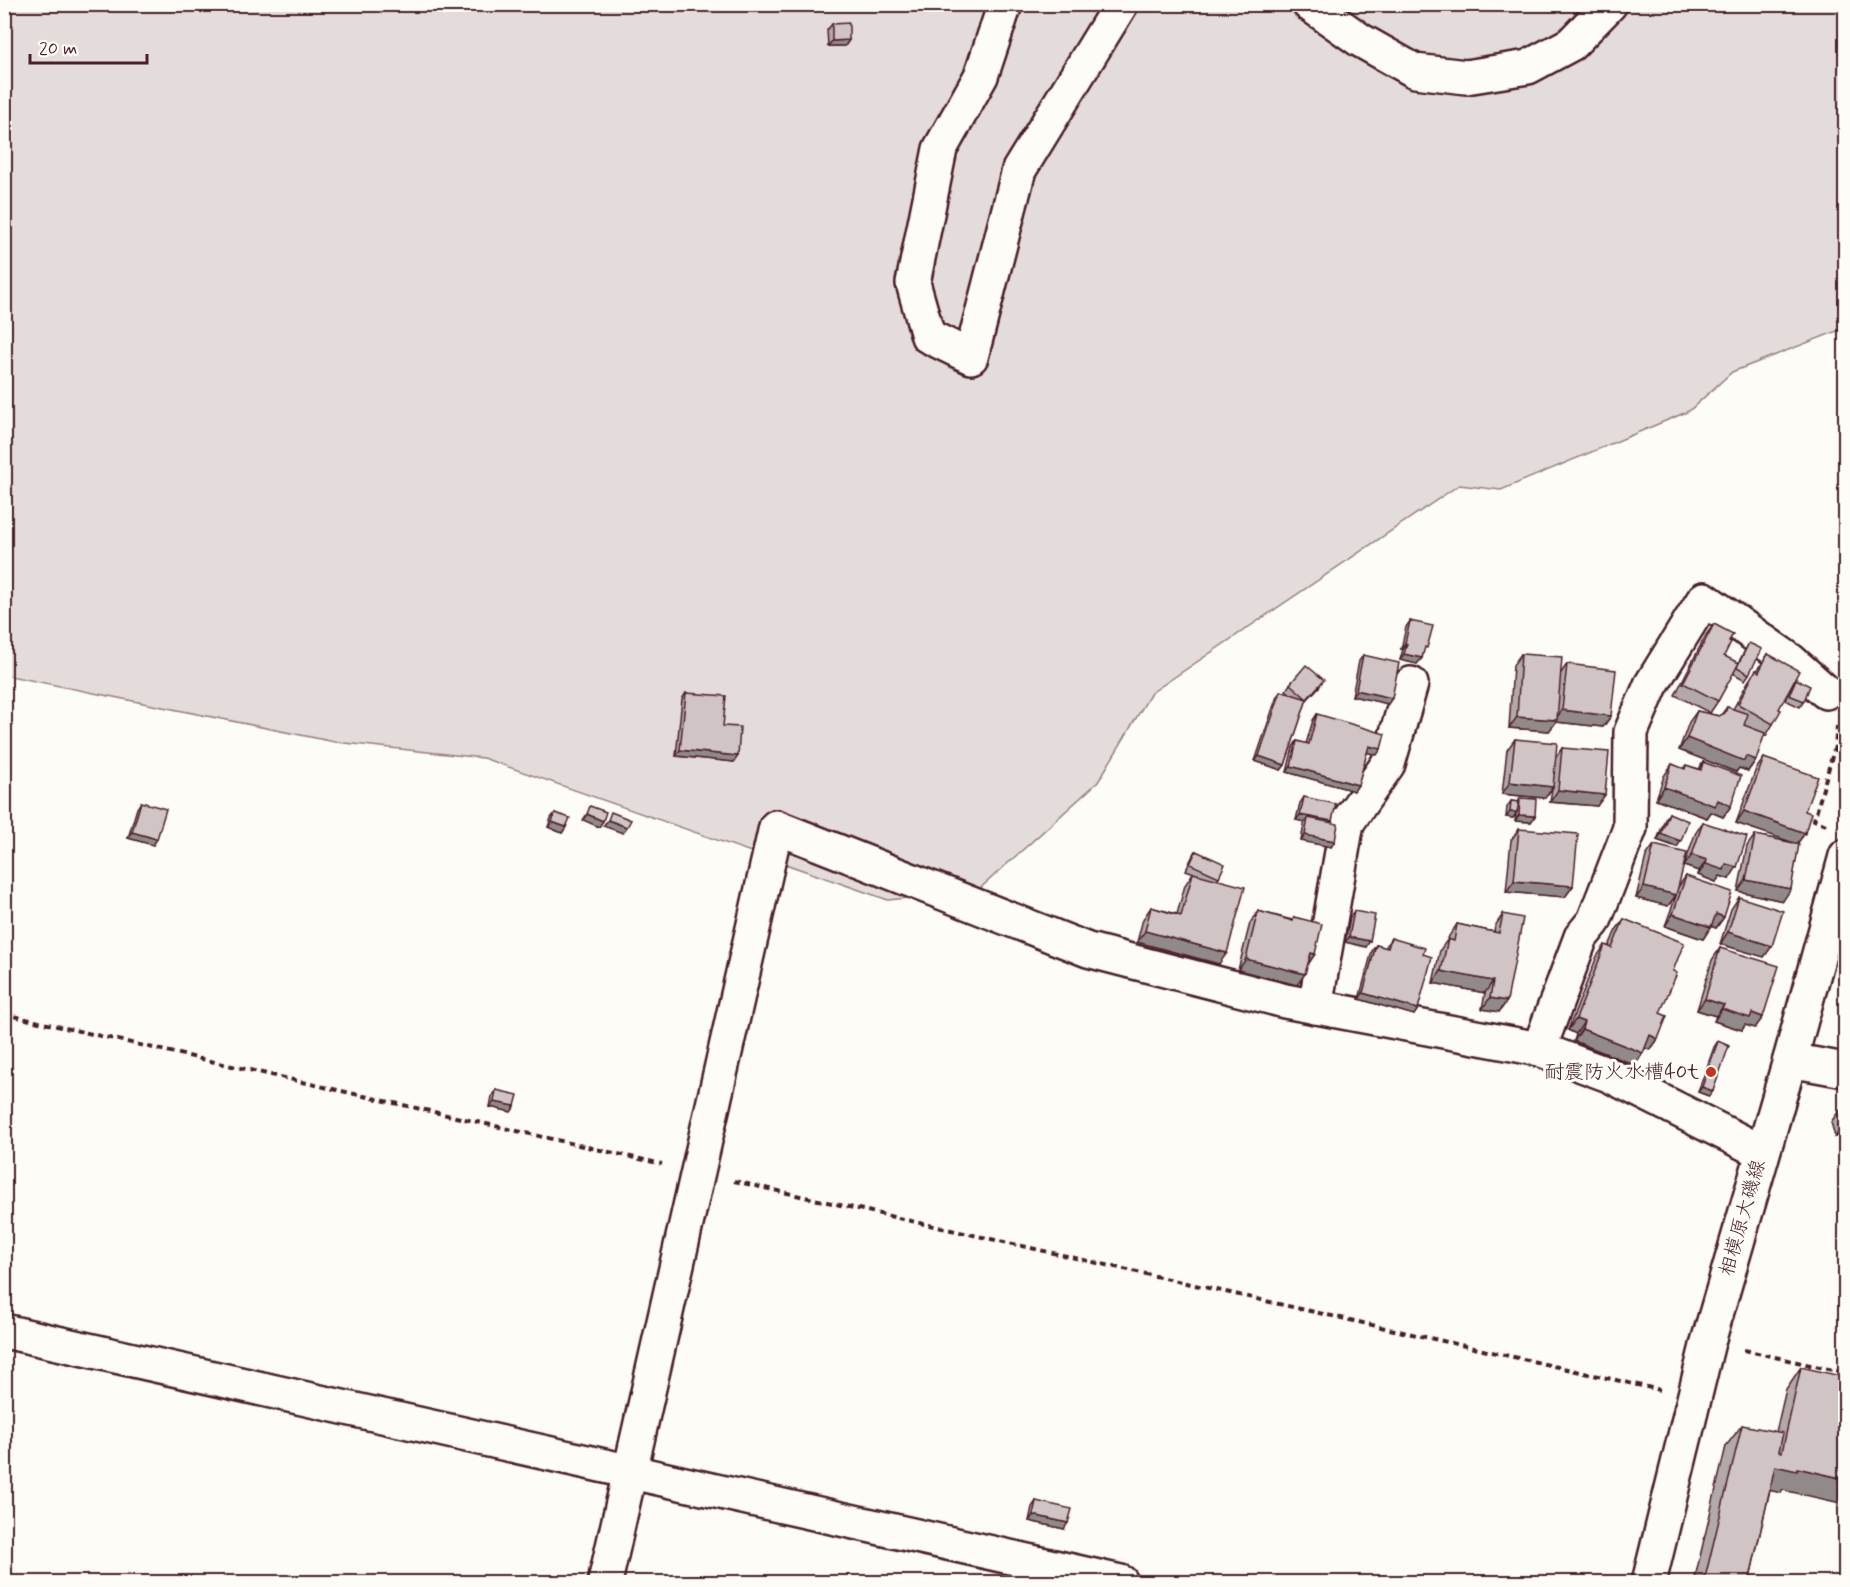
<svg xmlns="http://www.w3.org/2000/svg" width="1850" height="1587" viewBox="0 0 1850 1587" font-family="Mynerve,'Klee One',sans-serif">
  <rect width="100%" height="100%" fill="#fdfcf7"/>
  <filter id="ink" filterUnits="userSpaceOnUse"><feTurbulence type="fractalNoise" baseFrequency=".0167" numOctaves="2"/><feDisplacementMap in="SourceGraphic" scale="12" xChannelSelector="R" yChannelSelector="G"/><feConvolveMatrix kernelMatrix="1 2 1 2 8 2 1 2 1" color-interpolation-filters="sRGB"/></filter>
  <g filter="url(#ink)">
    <polygon fill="#e3dcda" stroke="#967e82" stroke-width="1.5" points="4,5 1845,5 1845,328 1732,372 1689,411 1501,490 1459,485 1151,693 1098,782 977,891 888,900 483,758 335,742 5,675"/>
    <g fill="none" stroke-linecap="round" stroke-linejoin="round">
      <g stroke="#4a1f2b" stroke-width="38">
        <g id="minor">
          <polyline points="1005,4 981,76 940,149 913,283 928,336 971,357 1019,170 1121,4"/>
          <polyline points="1309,4 1360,40 1415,71 1466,77 1528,67 1571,44 1610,4"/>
          <polyline points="1315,1007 1347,823 1388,764 1411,684"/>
          <polyline points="1539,1049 1581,937 1594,921 1630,828 1631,732 1651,685 1704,599 1791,661 1826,692"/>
          <polyline points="1790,1060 1839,1069 1846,1067"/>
          <polyline points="4,1331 1121,1582"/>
          <polyline points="605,1582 776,827 1088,950 1285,1001 1539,1049 1609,1075 1762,1152"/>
        </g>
      </g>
      <g stroke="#4a1f2b" stroke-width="38">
        <polyline id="major" points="1649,1582 1708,1342 1790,1060 1846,856"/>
      </g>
      <g stroke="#4a1f2b" stroke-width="4" stroke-dasharray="6 4.5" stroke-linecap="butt">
        <polyline points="1826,825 1814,820 1835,746 1837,726"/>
        <polyline points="4,1014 662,1164"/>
        <polyline points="734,1181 1660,1390"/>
        <polyline points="1744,1350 1846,1373"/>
      </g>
      <use href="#minor" stroke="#fdfcf7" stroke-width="33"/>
      <use href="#major" stroke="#fdfcf7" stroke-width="33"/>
    </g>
    <g fill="#b3a9a9" stroke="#4a1f2b" stroke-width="1.5">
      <polygon points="832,24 849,40 845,46 828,46 827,30"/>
      <polygon points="1410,621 1423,653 1422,658 1417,664 1400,660 1403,649 1401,649 1406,627"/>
      <polygon points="1714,624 1729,641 1724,656 1738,663 1749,643 1749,674 1745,680 1733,673 1718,701 1710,713 1675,695 1706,635"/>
      <polygon points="1521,654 1561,673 1567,664 1611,716 1603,727 1556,722 1549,731 1509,728 1513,665"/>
      <polygon points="1768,654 1779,709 1773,724 1766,736 1764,735 1756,760 1748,771 1739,768 1736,772 1679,750 1689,722 1697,711 1719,716 1721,715 1727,707 1733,709 1748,682 1756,670 1757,671"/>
      <polygon points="1363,655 1392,698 1388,704 1352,696 1359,661"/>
      <polygon points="1796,679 1804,701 1800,707 1785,700 1792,685"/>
      <polygon points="1290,684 1320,686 1306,701 1285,765 1281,770 1255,761 1277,696 1281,691 1291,694 1286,690"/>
      <polygon points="686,693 723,726 734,762 676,756 682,699"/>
      <polygon points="1317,714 1377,755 1367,752 1358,785 1354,791 1287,772 1293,747 1297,741 1306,744 1313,720"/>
      <polygon points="1515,739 1556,757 1562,748 1597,806 1550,802 1552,788 1545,798 1502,794 1507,750"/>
      <polygon points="1764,758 1805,811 1805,833 1797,843 1783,901 1738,891 1747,846 1755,835 1792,842 1736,823 1756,769"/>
      <polygon points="1703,762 1731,806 1723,817 1711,812 1707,818 1656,799 1664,776 1672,764 1683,769 1686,765 1699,769"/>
      <polygon points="1304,797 1332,821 1331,823 1335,841 1331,847 1301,841 1304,824 1305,822 1296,820 1300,803"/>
      <polygon points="1520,798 1535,816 1531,822 1515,821 1516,815 1513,818 1506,817 1507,807 1511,801 1518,802"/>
      <polygon points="141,802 157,839 153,845 128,838 137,808"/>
      <polygon points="555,813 566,827 562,833 548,827 551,818"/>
      <polygon points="1669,813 1677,847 1657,840 1665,819"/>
      <polygon points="1703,822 1729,879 1720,876 1716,882 1698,875 1699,871 1684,866 1695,834"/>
      <polygon points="1519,829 1573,886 1565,897 1506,892 1511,840"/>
      <polygon points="1654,845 1678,887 1686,876 1724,917 1716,928 1711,926 1703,939 1665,926 1676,896 1668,906 1636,898 1646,856"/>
      <polygon points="1196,851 1219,877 1217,880 1219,964 1137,942 1143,919 1151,907 1177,914 1185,885 1193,873 1194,873 1186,870 1192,857"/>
      <polygon points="1739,897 1772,946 1764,957 1720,944 1731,909"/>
      <polygon points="1258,911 1292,920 1294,917 1315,954 1308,964 1297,985 1238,970 1250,923"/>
      <polygon points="1354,911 1366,947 1345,942 1350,917"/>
      <polygon points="1503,914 1507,1001 1499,1012 1482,1009 1485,993 1433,983 1440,950 1448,939 1449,936 1457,924 1494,932 1495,926"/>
      <polygon points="1624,919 1673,971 1660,1013 1658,1039 1650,1050 1645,1048 1643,1053 1635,1065 1574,1041 1576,1034 1568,1030 1597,956 1605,945 1609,946 1616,930"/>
      <polygon points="1391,938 1423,954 1418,1009 1414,1015 1359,999 1372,951 1376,945 1386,948 1387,944"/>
      <polygon points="1720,948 1763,1017 1755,1028 1745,1025 1742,1030 1714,1021 1716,1016 1697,1010 1712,960"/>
      <polygon points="1718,1041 1713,1091 1709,1096 1698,1092 1714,1047"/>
      <polygon points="496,1090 515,1106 511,1112 490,1107 492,1096"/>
      <polygon points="1839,1111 1845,1134 1835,1137 1831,1122"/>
      <polygon points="1801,1367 1783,1490 1781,1493 1770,1490 1749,1582 1694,1582 1726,1446 1742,1425 1776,1432 1786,1389"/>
      <polygon points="1036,1501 1064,1529 1029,1521 1032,1507"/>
    </g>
    <g fill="#928a89" stroke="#4a1f2b" stroke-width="1.5">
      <polygon points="849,40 845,46 828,46 832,41"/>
      <polygon points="1405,643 1407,644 1403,649 1401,649"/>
      <polygon points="1404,654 1422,658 1417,664 1400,660"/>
      <polygon points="1356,690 1392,698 1388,704 1352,696"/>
      <polygon points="1562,710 1611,716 1603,727 1556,722 1549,731 1509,728 1517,717 1555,720"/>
      <polygon points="1687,738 1746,756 1756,760 1748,771 1739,768 1736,772 1679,750"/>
      <polygon points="1369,746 1381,749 1377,755 1365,752"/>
      <polygon points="680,750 738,756 734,762 676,756"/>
      <polygon points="1259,756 1285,765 1281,770 1255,761"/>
      <polygon points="1291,766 1358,785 1354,791 1287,772"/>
      <polygon points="1510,782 1553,787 1545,798 1502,794"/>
      <polygon points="1664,787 1718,800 1731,806 1723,817 1711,812 1707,818 1656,799"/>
      <polygon points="1558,790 1605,795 1597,806 1550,802"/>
      <polygon points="1744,811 1805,833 1797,844 1736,823"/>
      <polygon points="1510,812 1517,812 1513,818 1506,817"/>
      <polygon points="587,814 603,821 599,827 583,820"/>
      <polygon points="1300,815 1332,821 1328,826 1308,818 1305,822 1296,820"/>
      <polygon points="1519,815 1535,816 1531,822 1515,821"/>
      <polygon points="608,820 627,827 623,833 603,826"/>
      <polygon points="552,822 566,827 562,833 548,827"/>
      <polygon points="132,832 157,839 153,845 128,838"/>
      <polygon points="1661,834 1681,841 1677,847 1657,840"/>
      <polygon points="1305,835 1335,841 1331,847 1301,841"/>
      <polygon points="1692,855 1707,860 1699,871 1684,866"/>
      <polygon points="1706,864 1726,864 1737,867 1729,879 1720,876 1716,882 1698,875"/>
      <polygon points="1746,880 1791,889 1783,901 1738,891"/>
      <polygon points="1514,881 1573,886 1565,897 1506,892"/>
      <polygon points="1644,887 1676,895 1668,906 1636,898"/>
      <polygon points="1673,914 1711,927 1703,939 1665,926"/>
      <polygon points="1716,914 1724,917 1716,928 1708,925"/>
      <polygon points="1145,931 1227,953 1219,964 1137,942"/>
      <polygon points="1728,932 1772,946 1764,957 1720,944"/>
      <polygon points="1349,937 1370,941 1366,947 1345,942"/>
      <polygon points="1311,953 1315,954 1307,966"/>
      <polygon points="1246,959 1305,974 1297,985 1238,970"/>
      <polygon points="1441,971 1493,981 1485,993 1433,983"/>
      <polygon points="1363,993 1418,1009 1414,1015 1359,999"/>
      <polygon points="1490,998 1507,1001 1499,1012 1482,1009"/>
      <polygon points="1705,999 1724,1005 1716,1016 1697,1010"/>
      <polygon points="1722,1009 1752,1013 1763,1017 1755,1028 1745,1025 1742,1030 1714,1021"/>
      <polygon points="1576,1019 1584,1022 1576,1034 1568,1030"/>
      <polygon points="1582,1029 1643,1053 1635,1065 1574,1041"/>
      <polygon points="1650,1035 1658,1039 1650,1050 1642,1047"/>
      <polygon points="1702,1087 1713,1091 1709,1096 1698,1092"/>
      <polygon points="494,1102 515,1106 511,1112 490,1107"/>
      <polygon points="1845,1125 1845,1134 1835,1137 1843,1126"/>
      <polygon points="1775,1466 1797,1468 1845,1479 1845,1504 1783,1490 1781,1493 1760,1488"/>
      <polygon points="1033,1515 1068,1523 1064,1529 1029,1521"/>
    </g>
    <g fill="#d0c5c4" stroke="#4a1f2b" stroke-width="1.5">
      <polygon points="849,23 849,40 832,41 832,24"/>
      <polygon points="1410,621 1433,626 1427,648 1425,647 1422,658 1404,654 1407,644 1405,643"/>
      <polygon points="1714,624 1733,634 1729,641 1731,642 1724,656 1739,663 1718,701 1683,683"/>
      <polygon points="1749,643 1762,649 1749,674 1737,667"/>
      <polygon points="1521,654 1562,657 1557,720 1517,717"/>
      <polygon points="1768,654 1799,671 1779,709 1781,710 1773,724 1738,704 1756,670 1759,672"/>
      <polygon points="1363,655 1399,663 1392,698 1356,690"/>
      <polygon points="1567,664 1616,670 1611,716 1562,710"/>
      <polygon points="1306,665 1324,680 1307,699 1285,765 1259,756 1281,691 1307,699 1290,684"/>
      <polygon points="1796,679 1810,686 1804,701 1789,695"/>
      <polygon points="686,693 726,696 723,726 740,727 738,756 680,750"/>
      <polygon points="1727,707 1748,714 1744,725 1765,733 1756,760 1746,756 1744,761 1687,738 1697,711 1719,716 1725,713"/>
      <polygon points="1317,714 1385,734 1381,749 1369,746 1358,785 1291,766 1297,741 1309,744"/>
      <polygon points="1515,739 1557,743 1553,787 1510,782"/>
      <polygon points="1562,748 1609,752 1605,795 1558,790"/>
      <polygon points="1764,758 1818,777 1805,811 1811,813 1805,833 1744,811"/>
      <polygon points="1703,762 1741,776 1731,806 1718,800 1715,806 1664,787 1672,764 1685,769 1686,765 1701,770"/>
      <polygon points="1304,797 1336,804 1332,821 1300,815"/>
      <polygon points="1520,798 1536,799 1535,816 1519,815"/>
      <polygon points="1511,801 1519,802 1517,812 1510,812"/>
      <polygon points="141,802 166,809 157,839 132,832"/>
      <polygon points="590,806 606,812 603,821 587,814"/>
      <polygon points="611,812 631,820 627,827 608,820"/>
      <polygon points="555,813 570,818 566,827 552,822"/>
      <polygon points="1669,813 1688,821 1681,841 1661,834"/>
      <polygon points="1308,818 1338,824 1335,841 1305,835"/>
      <polygon points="1703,822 1747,837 1737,867 1726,864 1724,870 1706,864 1707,860 1692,855"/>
      <polygon points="1519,829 1578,834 1573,886 1514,881"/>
      <polygon points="1755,835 1799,844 1791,889 1746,880"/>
      <polygon points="1654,845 1687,853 1676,895 1644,887"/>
      <polygon points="1196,851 1225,864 1219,877 1190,864"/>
      <polygon points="1193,873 1245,887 1227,953 1145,931 1151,907 1181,916"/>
      <polygon points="1686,876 1732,892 1724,917 1716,914 1711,927 1673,914"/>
      <polygon points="1739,897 1783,911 1772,946 1728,932"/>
      <polygon points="1258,911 1293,921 1294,917 1322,924 1315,954 1311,953 1305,974 1246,959"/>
      <polygon points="1354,911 1375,915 1370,941 1349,937"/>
      <polygon points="1503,914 1523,918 1507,1001 1490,998 1493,981 1441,971 1448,939 1454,941 1457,924 1499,933"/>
      <polygon points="1624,919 1684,943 1673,971 1677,973 1660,1013 1667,1016 1658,1039 1650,1035 1643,1053 1582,1029 1584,1022 1576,1019 1605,945 1612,948"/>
      <polygon points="1391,938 1425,948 1423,954 1432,957 1418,1009 1363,993 1376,945 1388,948"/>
      <polygon points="1720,948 1779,966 1763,1017 1752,1013 1750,1018 1722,1009 1724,1005 1705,999"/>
      <polygon points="1718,1041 1729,1046 1713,1091 1702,1087"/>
      <polygon points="496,1090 518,1095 515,1106 494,1102"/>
      <polygon points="1845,1109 1845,1125 1843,1126 1839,1111"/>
      <polygon points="1801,1367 1845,1377 1845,1479 1797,1468 1797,1471 1775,1466 1749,1582 1704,1582 1742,1425 1783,1433 1779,1451 1782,1452"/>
      <polygon points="1036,1501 1072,1509 1068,1523 1033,1515"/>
    </g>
  </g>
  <circle fill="#c8321e" stroke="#fdfcf7" stroke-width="2" cx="1711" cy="1072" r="6"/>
  <g text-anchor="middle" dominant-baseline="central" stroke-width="6" stroke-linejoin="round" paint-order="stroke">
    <g font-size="20" fill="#4a1f2b" stroke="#fdfcf7" text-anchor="end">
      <text x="1699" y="1072">耐震防火水槽40t</text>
    </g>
    <g font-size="20" fill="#4a1f2b" stroke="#fdfcf7">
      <text transform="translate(1743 1218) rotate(-74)">相模原大磯線</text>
    </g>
  </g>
  <rect width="1850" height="1587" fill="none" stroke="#fdfcf7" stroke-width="24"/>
  <rect x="12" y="12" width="1826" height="1563" fill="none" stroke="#4a1f2b" stroke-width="2" filter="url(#ink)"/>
  <path d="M30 54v9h117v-9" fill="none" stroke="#4a1f2b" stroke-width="3"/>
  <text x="39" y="54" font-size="18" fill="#4a1f2b" stroke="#fdfcf7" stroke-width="4.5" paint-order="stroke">20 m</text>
</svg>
